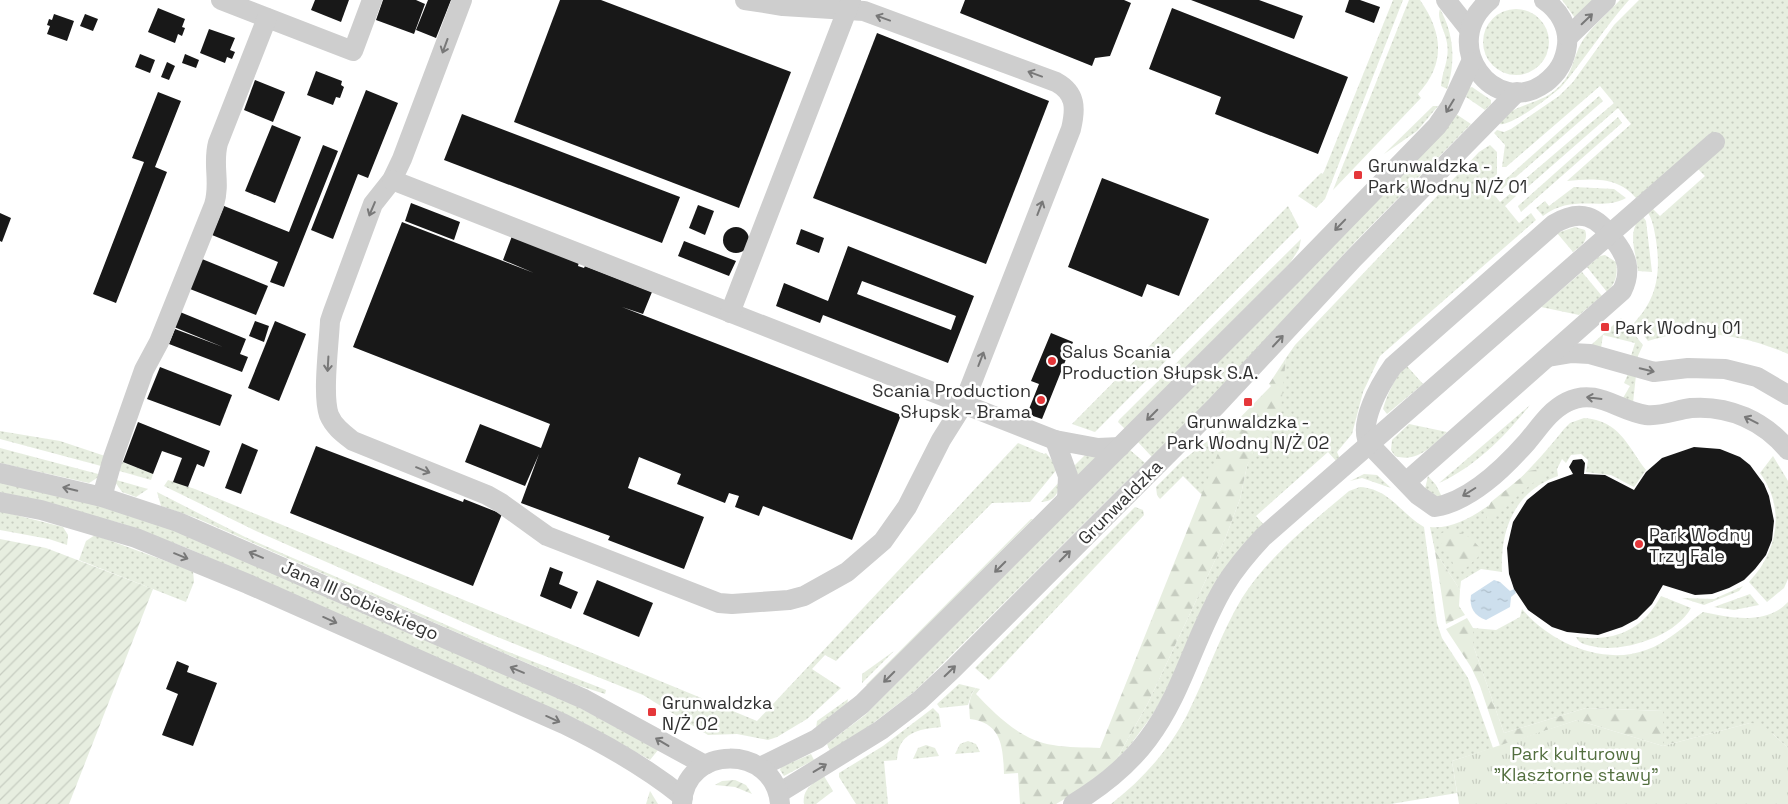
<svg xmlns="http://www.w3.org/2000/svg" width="1788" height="804" viewBox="0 0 1788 804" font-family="'Space Grotesk',sans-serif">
  <defs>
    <pattern id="grass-dots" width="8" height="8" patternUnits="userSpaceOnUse" patternTransform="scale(1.25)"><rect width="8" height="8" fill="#e7eee0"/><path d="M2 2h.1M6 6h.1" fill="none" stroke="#c7cdc1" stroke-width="1.8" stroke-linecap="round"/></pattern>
    <pattern id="forest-firs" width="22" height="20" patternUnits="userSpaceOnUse" patternTransform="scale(1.25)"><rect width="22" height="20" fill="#e7eee0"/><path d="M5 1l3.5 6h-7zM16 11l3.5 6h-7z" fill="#c7cdc1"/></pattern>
    <pattern id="park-tufts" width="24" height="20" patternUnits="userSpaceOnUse" patternTransform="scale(1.25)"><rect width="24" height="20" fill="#e7eee0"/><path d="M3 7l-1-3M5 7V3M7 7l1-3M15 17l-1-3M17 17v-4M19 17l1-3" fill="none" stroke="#c7cdc1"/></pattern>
    <pattern id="garden-furrows" width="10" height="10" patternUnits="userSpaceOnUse" patternTransform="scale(1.25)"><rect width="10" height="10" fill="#e7eee0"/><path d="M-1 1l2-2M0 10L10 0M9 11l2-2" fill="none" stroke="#c7cdc1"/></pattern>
    <pattern id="water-ripples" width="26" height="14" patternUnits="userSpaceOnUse" patternTransform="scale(1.25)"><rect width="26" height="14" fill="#cddfed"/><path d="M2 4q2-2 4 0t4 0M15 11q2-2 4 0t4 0" fill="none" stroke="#b0c0cc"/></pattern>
  </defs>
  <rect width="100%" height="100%" fill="#fff"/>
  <g fill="url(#grass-dots)">
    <polygon points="1393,0 1403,0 1325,199 1316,208 1298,196 1321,173 1323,174"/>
    <path d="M1409,0H1420C1443,33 1446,64 1418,94L1421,98L1333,190Z"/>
    <polygon points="1562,0 1593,0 1575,18"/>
    <path d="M1620,0H1629C1605,27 1586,57 1563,85C1555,94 1510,127 1500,124C1505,106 1539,104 1553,92C1575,75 1571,59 1583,40C1593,25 1608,13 1620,0Z"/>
    <path d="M1639,0H1788V354C1745,335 1693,326 1648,341L1634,323C1657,299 1661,273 1656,240C1654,229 1653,220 1647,211L1650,206L1660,216L1705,176L1696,167L1636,198C1619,177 1593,178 1567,181L1631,124L1618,108L1522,192L1517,186L1614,103L1600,86L1506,167H1502L1505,145L1494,133L1497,130L1504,132L1511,129L1559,96L1573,82L1614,25Z"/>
    <path d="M1440,9C1454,34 1456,62 1447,89L1441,86C1442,71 1450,59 1447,43C1446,33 1436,18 1440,9Z"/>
    <circle cx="1516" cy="42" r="33"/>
    <polygon points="1472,87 1491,100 1491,104 1485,110 1466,97 1469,88"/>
    <polygon points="1599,96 1603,101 1501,190 1498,186"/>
    <polygon points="1433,106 1438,106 1417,131 1384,154"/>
    <polygon points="1456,114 1471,124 1354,243 1242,366 1152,457 1138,442 1446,128"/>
    <polygon points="1618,117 1622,123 1521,212 1518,206"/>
    <polygon points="1490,145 1497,152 1497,174 1486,185 1500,202 1512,192 1516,196 1505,206 1519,223 1531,213 1536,220 1380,356 1363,392 1352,434 1337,452 1340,459 1337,462 1328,452 1256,516 1265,526 1151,717 1131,744 1115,762 1148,703 1225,539 1240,499 1247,466 1283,380 1286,358 1295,345 1479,152"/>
    <path d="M1574,187L1614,189L1626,198C1601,212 1574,193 1543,216L1536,208L1545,201L1549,206Z"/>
    <polygon points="1288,206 1299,227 1095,432 1072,424"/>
    <path d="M1642,215L1646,221L1652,272L1638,271C1636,251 1626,233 1642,215Z"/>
    <path d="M1575,227L1585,230C1589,241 1581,246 1573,252L1557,233Z"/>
    <polygon points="1301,239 1299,249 1290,263 1125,429 1118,422 1119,420"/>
    <path d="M1605,255L1616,262C1618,274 1616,283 1607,292L1587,267L1600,256Z"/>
    <polygon points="1582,272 1602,296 1579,315 1541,307"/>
    <polygon points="1621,318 1643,345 1637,358 1631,356 1635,343 1603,335 1601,348 1591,345"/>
    <path d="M1406,365L1423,384L1387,414L1383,409C1388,391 1395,379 1406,365Z"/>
    <polygon points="1629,372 1636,375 1633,403 1623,398 1630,386 1624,383"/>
    <path d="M1530,405C1505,436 1476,466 1439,483Z"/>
    <path d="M1584,418C1620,421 1626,444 1646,470L1634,487L1611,475L1586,472L1588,460L1581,454L1571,455L1566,463L1562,459L1557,469L1558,476C1515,491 1500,529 1502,572L1481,569L1461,581L1460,590L1435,551L1430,527C1476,533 1538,462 1564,429L1570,423Z"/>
    <polygon points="1232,422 1234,425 1227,431 1203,496 1183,476 1160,499 1157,495 1156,487 1183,460"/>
    <path d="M1409,424L1447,432C1432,446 1418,463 1395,456L1391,450L1392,440Z"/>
    <polygon points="0,431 60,441 108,457 105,467 0,439"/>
    <polygon points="1018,443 1044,454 1046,453 1058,468 1030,502 992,503 836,661 825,655 812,669 841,688 807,719 777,737 768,740 737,734 708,735 643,695 490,634 256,531 164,486 168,480 195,489 757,721"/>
    <polygon points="0,448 102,475 89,483 0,463"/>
    <polygon points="1130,450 1145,463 915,691 868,727 830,751 827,744 865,715"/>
    <polygon points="1088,452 1096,456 1094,460 1078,475 1075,475 1072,468"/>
    <path d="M1773,456L1788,481V579L1784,588L1767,602L1749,582C1778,552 1786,508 1760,473Z"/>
    <polygon points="117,460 153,474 151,480 116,470"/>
    <polygon points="1364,474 1377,475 1391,488 1362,478 1350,481"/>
    <polygon points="1428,476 1436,485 1442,497 1439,498 1425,489"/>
    <polygon points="113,479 148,489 136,497 122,492"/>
    <path d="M1061,480C1058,493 1056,501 1041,502Z"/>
    <polygon points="0,482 96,504 184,534 571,703 658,750 650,760 580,721 187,548 120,523 0,492"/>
    <path d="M1360,487C1390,489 1400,513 1424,527L1437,623L1442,638L1468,678L1493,748L1452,761L1457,793L1391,804H1111C1142,780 1169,750 1187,715C1206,677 1220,635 1242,598C1269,556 1311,523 1349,491Z"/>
    <polygon points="157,492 245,537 506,651 606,690 605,694 577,685 196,518 161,506"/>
    <polygon points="1135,507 1143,510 1144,515 989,680 975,668"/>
    <polygon points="0,511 63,527 68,535 67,545 49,539 0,530"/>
    <polygon points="1033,519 868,685 866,685 1031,519"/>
    <polygon points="95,535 193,571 194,582 186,602 79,560 86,541"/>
    <polygon points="1743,586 1739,591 1704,605 1682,598 1714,599"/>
    <polygon points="1750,594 1759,605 1734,610 1714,607"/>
    <path d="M1661,596L1691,608C1676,636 1625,652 1596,647C1588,645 1580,645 1576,637C1614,642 1642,631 1661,596Z"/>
    <path d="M1788,602V748L1773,734L1750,723L1663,746V711L1586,708L1504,733L1473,645V628L1496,630L1520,617L1522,609C1550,643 1603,666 1646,650C1667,643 1685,625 1703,612C1730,618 1767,625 1788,602Z"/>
    <polygon points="894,651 862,683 862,674"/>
    <polygon points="959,684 976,688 972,693 968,705 940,708 937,704"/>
    <polygon points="848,699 847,705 816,729 817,721"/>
    <path d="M933,708L939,714L941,727C918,729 898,733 897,760L884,761L888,804H856L839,777V773L883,746Z"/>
    <polygon points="968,741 976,744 980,752 955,754 960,744"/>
    <polygon points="926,745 935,748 939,756 913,759 918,748"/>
    <polygon points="811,754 814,760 784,776 780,770 781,767"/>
    <path d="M824,776L833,791L816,804H804C802,789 813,783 824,776Z"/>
    <polygon points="650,791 658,804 646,804"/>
  </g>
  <g fill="url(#forest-firs)">
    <path d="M1286,358L1281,407L1258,444L1247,466L1240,499L1225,539L1148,703L1115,762L1075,793L1056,804H1020L1018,773L1004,774C1003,747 1002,723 970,719C969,708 968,697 976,688L980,689L976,694C996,715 1022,741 1053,745C1068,748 1084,747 1100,748L1227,431L1271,386L1269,384Z"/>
    <path d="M1540,469L1547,471L1546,475C1524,486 1510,506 1490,521H1487V510L1491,502L1529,471Z"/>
    <path d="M1448,530C1462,531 1471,537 1479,547L1478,557L1465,569H1456C1452,564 1452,558 1449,554C1444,547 1440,543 1438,535Z"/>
    <polygon points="1435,551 1460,590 1459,606 1465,615 1446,624"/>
    <polygon points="1467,618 1473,628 1473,645 1504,733 1586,708 1663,711 1663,746 1577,720 1500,746 1480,686 1471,667 1446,629"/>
  </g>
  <polygon fill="url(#park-tufts)" points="1577,720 1663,746 1750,723 1762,724 1788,748 1788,804 1459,804 1452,761"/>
  <g fill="url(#garden-furrows)">
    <polygon points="0,539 46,548 153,589 69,804 0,804"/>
    <polygon points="735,780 746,785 752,794 735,787 715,785 722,781"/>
  </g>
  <path fill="url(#water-ripples)" d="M1494,580L1500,582L1510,591L1514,589L1516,593L1511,597L1510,607L1486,620C1474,616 1469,607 1471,595Z"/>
  <g fill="#181818" fill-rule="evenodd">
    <polygon points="315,0 349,0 341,22 311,10"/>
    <polygon points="383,0 416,0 425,4 414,34 376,20"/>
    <polygon points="428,0 451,0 436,38 416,30"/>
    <polygon points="560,0 601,0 791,72 739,208 514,122"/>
    <polygon points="965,0 1124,0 1131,3 1110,56 1095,58 1092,66 960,13"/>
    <polygon points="1191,0 1259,0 1303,16 1294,39"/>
    <polygon points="1349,0 1360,0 1380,7 1374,23 1345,12"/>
    <polygon points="158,8 185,19 182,27 185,28 182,36 178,34 175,43 148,32"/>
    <polygon points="1172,8 1348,77 1318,154 1215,114 1221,97 1149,69"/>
    <polygon points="54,14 74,21 67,41 47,34 50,26 47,25 49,19 52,20"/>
    <polygon points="85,14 98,19 93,31 80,26"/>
    <polygon points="209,29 235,38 230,50 235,52 232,59 227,57 225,63 200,53"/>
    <polygon points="877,33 1049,101 986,264 813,198"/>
    <polygon points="140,54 155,60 150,73 135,67"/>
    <polygon points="185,54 199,60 196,68 182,63"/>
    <polygon points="167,62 175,66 169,80 161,77"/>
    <polygon points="316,71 342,81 341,85 344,87 340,98 336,97 333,105 307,95"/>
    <polygon points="255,80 285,92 273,122 244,110"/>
    <polygon points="366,90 398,103 368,178 358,174 333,239 311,230"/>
    <polygon points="158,92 181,101 155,167 167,172 116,303 93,294 144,162 132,158"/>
    <polygon points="462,114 680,197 662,243 444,160"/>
    <polygon points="272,125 301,137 275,203 245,191"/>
    <polygon points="323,145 338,151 284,287 270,282 278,262 212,235 224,206 289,232"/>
    <polygon points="1102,178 1209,219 1179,296 1147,284 1142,297 1068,267"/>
    <polygon points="411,203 460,222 454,240 405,221"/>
    <polygon points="698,205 714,211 705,235 689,228"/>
    <polygon points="0,213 11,218 2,242 0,241"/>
    <polygon points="402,222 534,273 503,260 512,236 579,262 578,266 584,268 585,266 652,292 643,314 622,307 901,415 852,540 763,506 759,516 735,507 739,496 729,493 725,503 677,484 681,474 639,457 628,488 704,517 684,569 608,540 610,536 521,503 539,454 525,486 465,462 480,424 541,448 550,424 353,347"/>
    <circle cx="736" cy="240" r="13"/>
    <polygon points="801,229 824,238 819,253 796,244"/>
    <polygon points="684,241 736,261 729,276 678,256"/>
    <path d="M848,246L974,296L948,363L823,315L820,323L776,306L784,283L828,301ZM862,281L956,316L951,330L857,294Z"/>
    <polygon points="202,259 268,286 256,315 190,289"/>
    <polygon points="180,312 246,339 240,354 248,357 242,372 169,344 175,329 223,347 174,327"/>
    <polygon points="255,321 269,326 264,342 249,336"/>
    <polygon points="275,321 306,334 279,401 248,388"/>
    <polygon points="1051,333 1073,342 1042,419 1027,414 1039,384 1031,381"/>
    <polygon points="160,367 232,395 220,426 147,399"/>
    <polygon points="138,422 210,451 204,467 197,464 188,487 173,482 182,458 162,451 153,474 123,462"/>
    <polygon points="242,443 258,450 241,494 225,488"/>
    <polygon points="316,446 463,502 464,499 502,514 473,586 290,513"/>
    <polygon points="1694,447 1720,449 1740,457 1750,465 1764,484 1769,496 1774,521 1772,540 1766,555 1755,569 1744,580 1729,588 1712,594 1695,595 1663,585 1652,604 1637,619 1622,627 1598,635 1567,632 1552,627 1528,610 1514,589 1509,574 1507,548 1513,522 1527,500 1548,483 1573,474 1569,467 1573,460 1582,459 1585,463 1584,474 1605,475 1634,490 1646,472 1662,458"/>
    <polygon points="550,567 563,572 559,584 578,592 571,609 540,596"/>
    <polygon points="597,580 653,603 639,637 583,614"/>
    <polygon points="177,661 189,666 187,672 217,683 193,746 162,735 178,694 166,689"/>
  </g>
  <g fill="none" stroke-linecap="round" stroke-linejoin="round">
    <g stroke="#cecece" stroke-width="20">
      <polyline points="221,0 353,51 372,0"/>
      <path d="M462,0L402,159L392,180L373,204L333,312L330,321C329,344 322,395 329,415C334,427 344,434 353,441L487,495L501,503L547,536L719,603L732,604L789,600L804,596L847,572L883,541L907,507L941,440L963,405L1071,129C1076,108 1076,93 1056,82L864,11L783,6L745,0"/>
      <polyline points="1446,0 1469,29"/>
      <path d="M1490,0C1437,43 1494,120 1545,83C1558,73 1565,62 1567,45C1569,27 1559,10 1544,0"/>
      <polyline points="1568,37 1606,0"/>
      <polyline points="392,180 1055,440"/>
      <polyline points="730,313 851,0"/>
      <polyline points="1548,357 1572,353 1590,354 1654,372 1688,368 1725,369 1757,377 1788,395"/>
      <polyline points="0,473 102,497 178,522 584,699 705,765"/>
      <path d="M1406,482L1622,291C1632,271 1627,256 1614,240C1597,216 1581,208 1554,224L1393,366C1381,383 1356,425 1370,445L1418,495L1435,507C1471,501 1504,468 1527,442C1539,428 1549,411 1567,402C1596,387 1618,411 1646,415C1661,417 1676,410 1691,408C1729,405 1764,421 1788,450"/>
      <path d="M102,497L113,458L144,370L159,342L214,205C221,182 212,165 218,143L267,18"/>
      <polyline points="1067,500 1068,476 1055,440 1098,448 1120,447"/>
      <path d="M0,502L41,510L136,538L248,584L564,724C607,745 646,767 683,797"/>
      <polyline points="760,767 817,739 862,704 1294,273 1437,126 1450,107 1471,62"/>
      <polyline points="779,793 881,730 920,700 952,670 1216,406 1354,258 1517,92"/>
      <path d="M682,804C684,744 775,743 780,804"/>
      <path d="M1073,804C1101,787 1128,766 1148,739C1183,693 1195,634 1225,585C1236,567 1249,552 1263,537L1715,142"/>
    </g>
  </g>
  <defs><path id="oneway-shaft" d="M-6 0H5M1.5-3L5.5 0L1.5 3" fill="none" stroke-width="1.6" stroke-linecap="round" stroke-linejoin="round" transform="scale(1.25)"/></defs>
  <g stroke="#787878">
    <use href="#oneway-shaft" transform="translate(883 18) rotate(-160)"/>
    <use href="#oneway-shaft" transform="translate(1587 19) rotate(-44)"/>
    <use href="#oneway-shaft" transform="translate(445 46) rotate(110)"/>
    <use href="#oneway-shaft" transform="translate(1035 74) rotate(-160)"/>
    <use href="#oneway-shaft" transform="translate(1450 106) rotate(121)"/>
    <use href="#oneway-shaft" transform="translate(1040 208) rotate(-69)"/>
    <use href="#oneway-shaft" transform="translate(372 209) rotate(113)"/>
    <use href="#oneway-shaft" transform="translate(1340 225) rotate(134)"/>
    <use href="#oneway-shaft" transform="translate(1278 341) rotate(-47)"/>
    <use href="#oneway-shaft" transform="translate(981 359) rotate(-69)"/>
    <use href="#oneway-shaft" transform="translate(328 364) rotate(93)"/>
    <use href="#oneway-shaft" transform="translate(1647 370) rotate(14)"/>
    <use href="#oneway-shaft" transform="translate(1594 398) rotate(-173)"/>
    <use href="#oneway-shaft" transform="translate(1152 415) rotate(135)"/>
    <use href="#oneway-shaft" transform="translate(1751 420) rotate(-153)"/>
    <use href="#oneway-shaft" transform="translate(423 470) rotate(22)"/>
    <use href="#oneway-shaft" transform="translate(70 489) rotate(-166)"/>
    <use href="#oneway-shaft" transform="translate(1469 492) rotate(148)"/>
    <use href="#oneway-shaft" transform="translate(256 555) rotate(-157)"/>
    <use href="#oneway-shaft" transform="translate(181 556) rotate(22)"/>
    <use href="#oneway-shaft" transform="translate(1065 556) rotate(-45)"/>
    <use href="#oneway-shaft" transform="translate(1000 567) rotate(135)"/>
    <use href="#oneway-shaft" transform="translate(330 620) rotate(24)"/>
    <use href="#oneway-shaft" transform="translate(517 670) rotate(-157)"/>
    <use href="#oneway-shaft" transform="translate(950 671) rotate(-44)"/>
    <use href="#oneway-shaft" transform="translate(889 677) rotate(135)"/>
    <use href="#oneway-shaft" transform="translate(553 719) rotate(24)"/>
    <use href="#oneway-shaft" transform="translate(662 742) rotate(-149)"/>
    <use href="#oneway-shaft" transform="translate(820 768) rotate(-31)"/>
  </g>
  <g fill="#e5373a" stroke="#fff" stroke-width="2">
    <rect x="1353" y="170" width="10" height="10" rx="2.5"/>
    <rect x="1600" y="322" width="10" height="10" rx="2.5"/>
    <circle cx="1052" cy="361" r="5"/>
    <circle cx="1041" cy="400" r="5"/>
    <rect x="1243" y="397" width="10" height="10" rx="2.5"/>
    <circle cx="1639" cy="544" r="5"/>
    <rect x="647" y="707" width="10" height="10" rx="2.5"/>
  </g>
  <g text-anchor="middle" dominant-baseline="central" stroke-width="5" stroke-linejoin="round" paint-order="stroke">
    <g font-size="18" fill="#313131" stroke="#fff" text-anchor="start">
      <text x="1368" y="165">Grunwaldzka -<tspan x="1368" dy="21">Park Wodny N/Ż 01</tspan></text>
      <text x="1615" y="327">Park Wodny 01</text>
      <text x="1062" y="351">Salus Scania<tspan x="1062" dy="21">Production Słupsk S.A.</tspan></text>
      <text x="1031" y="390" text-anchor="end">Scania Production<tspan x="1031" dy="21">Słupsk - Brama</tspan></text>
      <text x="1248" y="421" text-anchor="middle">Grunwaldzka -<tspan x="1248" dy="21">Park Wodny N/Ż 02</tspan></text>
      <text x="1649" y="534">Park Wodny<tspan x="1649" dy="21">Trzy Fale</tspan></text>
      <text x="662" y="702">Grunwaldzka<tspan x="662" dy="21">N/Ż 02</tspan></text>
    </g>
    <g font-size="18" fill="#313131" stroke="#fff">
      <text transform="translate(1120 502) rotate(-45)">Grunwaldzka</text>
      <text transform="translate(360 600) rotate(24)">Jana III Sobieskiego</text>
    </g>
    <g font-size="18" fill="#526e3e" stroke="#fff">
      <text x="1576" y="753">Park kulturowy<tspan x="1576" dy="21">"Klasztorne stawy"</tspan></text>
    </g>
  </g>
</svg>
